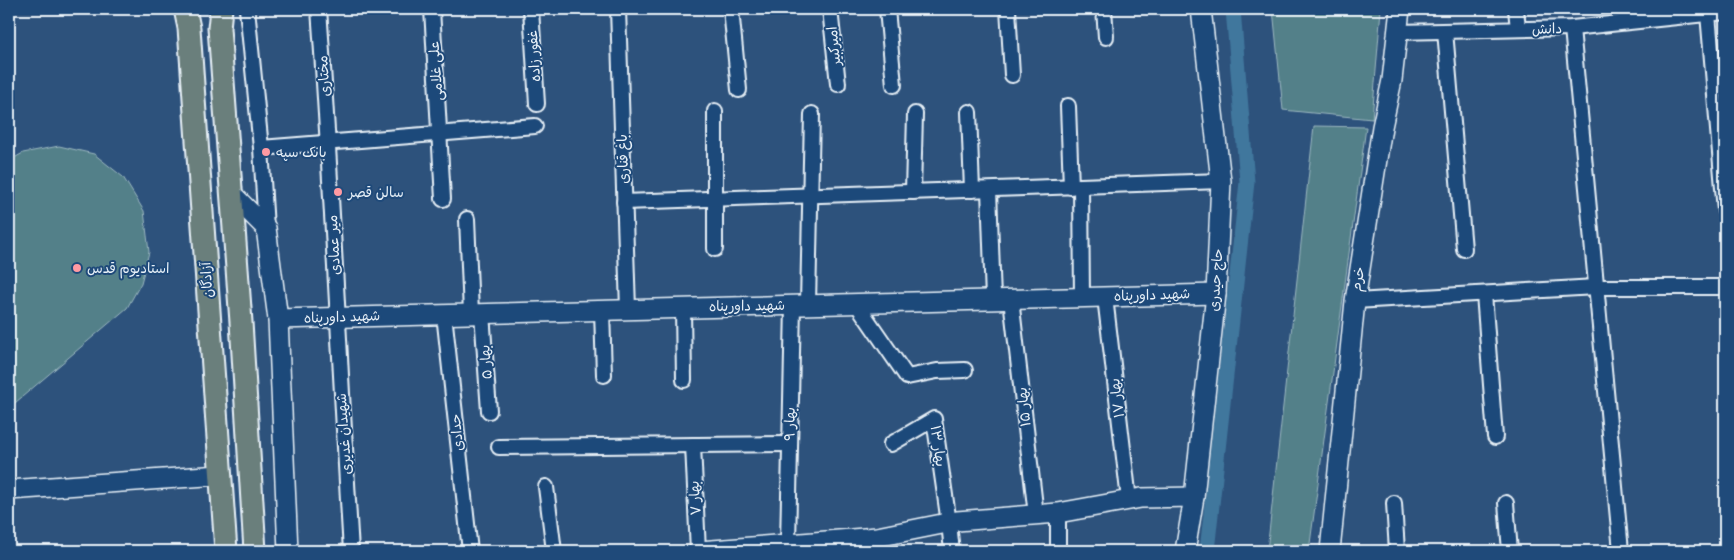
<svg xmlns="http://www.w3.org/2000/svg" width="1734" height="560" viewBox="0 0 1734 560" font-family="'Balsamiq Sans','Playpen Sans Arabic',sans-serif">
  <rect width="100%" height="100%" fill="#2d527c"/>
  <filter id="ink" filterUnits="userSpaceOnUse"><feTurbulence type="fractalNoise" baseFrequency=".02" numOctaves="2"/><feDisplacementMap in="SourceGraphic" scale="10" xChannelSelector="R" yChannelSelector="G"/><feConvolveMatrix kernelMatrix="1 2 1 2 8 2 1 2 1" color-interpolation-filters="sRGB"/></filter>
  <g filter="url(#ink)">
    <g fill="#528089" stroke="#9db8c0">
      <polygon points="1273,9 1381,9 1372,119 1283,110"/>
      <polygon points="1314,126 1366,127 1309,551 1267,551"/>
      <polygon points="59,146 94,154 123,177 144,211 149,252 141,283 127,308 9,408 9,161 23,153"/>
    </g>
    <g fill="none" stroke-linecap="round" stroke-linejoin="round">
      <polyline stroke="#41779d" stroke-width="15" points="1207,551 1247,182 1233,9"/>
      <g stroke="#e8f1f8" stroke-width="18">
        <g id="street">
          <polyline points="247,9 261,148 266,228"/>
          <path d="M319,9C332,189 340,370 351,551"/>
          <polyline points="432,9 443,199"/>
          <polyline points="531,9 537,104"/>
          <polyline points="618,9 628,309"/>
          <polyline points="731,9 739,90"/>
          <polyline points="830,9 838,84"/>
          <polyline points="887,9 894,85"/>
          <polyline points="1008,9 1012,75"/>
          <polyline points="1104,9 1106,37"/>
          <polyline points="1516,9 1518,29"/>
          <polyline points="1708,14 1725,211"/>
          <polyline points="1572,28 1621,551"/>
          <polyline points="1445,31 1464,249"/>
          <polyline points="1397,32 1572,28 1725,12"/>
          <polyline points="1068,106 1071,187"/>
          <polyline points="715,111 715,249"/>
          <polyline points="969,112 972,190"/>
          <polyline points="261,148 535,126"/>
          <polyline points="1081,186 1082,297"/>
          <polyline points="989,190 993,299"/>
          <polyline points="913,192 915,114"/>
          <polyline points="624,202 1221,181"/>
          <polyline points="467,219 471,313"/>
          <polyline points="1484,294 1495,437"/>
          <polyline points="1105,297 1129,500"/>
          <polyline points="1011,299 1036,515"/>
          <polyline points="1355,301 1596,287 1725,287"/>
          <polyline points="856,303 907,377 937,371 965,370"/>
          <polyline points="808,304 812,114"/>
          <polyline points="683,308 684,380"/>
          <polyline points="602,310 604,375"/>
          <polyline points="482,313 489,411"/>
          <polyline points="444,314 470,551"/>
          <polyline points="891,444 934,419 949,523 952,551"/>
          <polyline points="693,445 698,551"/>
          <polyline points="499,447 790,444"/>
          <polyline points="546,487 554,551"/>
          <polyline points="1394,503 1397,551"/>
          <polyline points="1506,503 1510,551"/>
          <polyline points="1058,513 1058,551"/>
          <polyline points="877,537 879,551"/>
          <polyline points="788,544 793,305"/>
        </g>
      </g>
      <g stroke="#e8f1f8" stroke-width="22">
        <g id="secondary">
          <polyline points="232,194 266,228 278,319 288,551"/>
          <polyline points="278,319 1216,294"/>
          <polyline points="9,490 220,475"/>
          <polyline points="699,551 877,537 957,521 1058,513 1141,498 1194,497"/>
          <polyline points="1185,551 1194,497 1216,294 1221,181 1201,9"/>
          <polyline points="1330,551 1355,301 1382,127 1392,80 1400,9"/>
        </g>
      </g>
      <g stroke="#e8f1f8" stroke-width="25">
        <g id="primary">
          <polyline points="185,9 189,28 226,551"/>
          <polyline points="221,9 219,28 241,322 255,551"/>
        </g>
      </g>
      <use href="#street" stroke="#1f4a7a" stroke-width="14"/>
      <use href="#secondary" stroke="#1f4a7a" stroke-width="19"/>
      <use href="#primary" stroke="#6b7f7c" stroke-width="21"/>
    </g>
  </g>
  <g fill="#ff9aa2" stroke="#1f4a7a" stroke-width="2">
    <circle cx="266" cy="152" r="5"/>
    <circle cx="338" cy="192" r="5"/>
    <circle cx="77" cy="268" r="5"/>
  </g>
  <g text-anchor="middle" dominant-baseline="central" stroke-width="4" stroke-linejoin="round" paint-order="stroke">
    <g font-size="14" fill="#e8f1f8" stroke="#1f4a7a">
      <text transform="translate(1547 29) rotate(-2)">دانش</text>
      <text transform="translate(834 46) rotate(-96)">امیرکبیر</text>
      <text transform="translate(534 56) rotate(-94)">غفور زاده</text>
      <text transform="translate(436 71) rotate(-94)">علی غلامی</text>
      <text transform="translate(324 76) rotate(-94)">مختاری</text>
      <text transform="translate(623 159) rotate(-92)">باغ قناری</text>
      <text transform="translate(334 245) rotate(-93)">میر عمادی</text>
      <text transform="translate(1358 279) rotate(-81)">خرم</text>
      <text transform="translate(207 280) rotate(-94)">آزادگان</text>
      <text transform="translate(1216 280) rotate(-86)">حاج حیدری</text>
      <text transform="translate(1152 295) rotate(-2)">شهید داورپناه</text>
      <text transform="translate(747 306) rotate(-1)">شهید داورپناه</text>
      <text transform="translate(342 317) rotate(-2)">شهید داورپناه</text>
      <text transform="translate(486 362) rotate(-94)">بهار ۵</text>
      <text transform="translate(1117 398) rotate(-97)">بهار ۱۷</text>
      <text transform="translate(1024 407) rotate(-96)">بهار ۱۵</text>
      <text transform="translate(790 424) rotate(-89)">بهار ۹</text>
      <text transform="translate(457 433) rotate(-96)">حدادی</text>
      <text transform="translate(344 434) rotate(-94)">شهیدان غدیری</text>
      <text transform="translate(938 446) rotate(82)">بهار ۱۳</text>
      <text transform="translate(695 498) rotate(-93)">بهار ۷</text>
    </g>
    <g font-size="14" fill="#e8f1f8" stroke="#1f4a7a" text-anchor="start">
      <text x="276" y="152">بانک سپه</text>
      <text x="348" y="192">سالن قصر</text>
      <text x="87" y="268">استادیوم قدس</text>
    </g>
  </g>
  <rect width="1734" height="560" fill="none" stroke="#1f4a7a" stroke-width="30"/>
  <rect x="15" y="15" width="1704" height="530" fill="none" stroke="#e8f1f8" stroke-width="2" filter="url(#ink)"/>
</svg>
